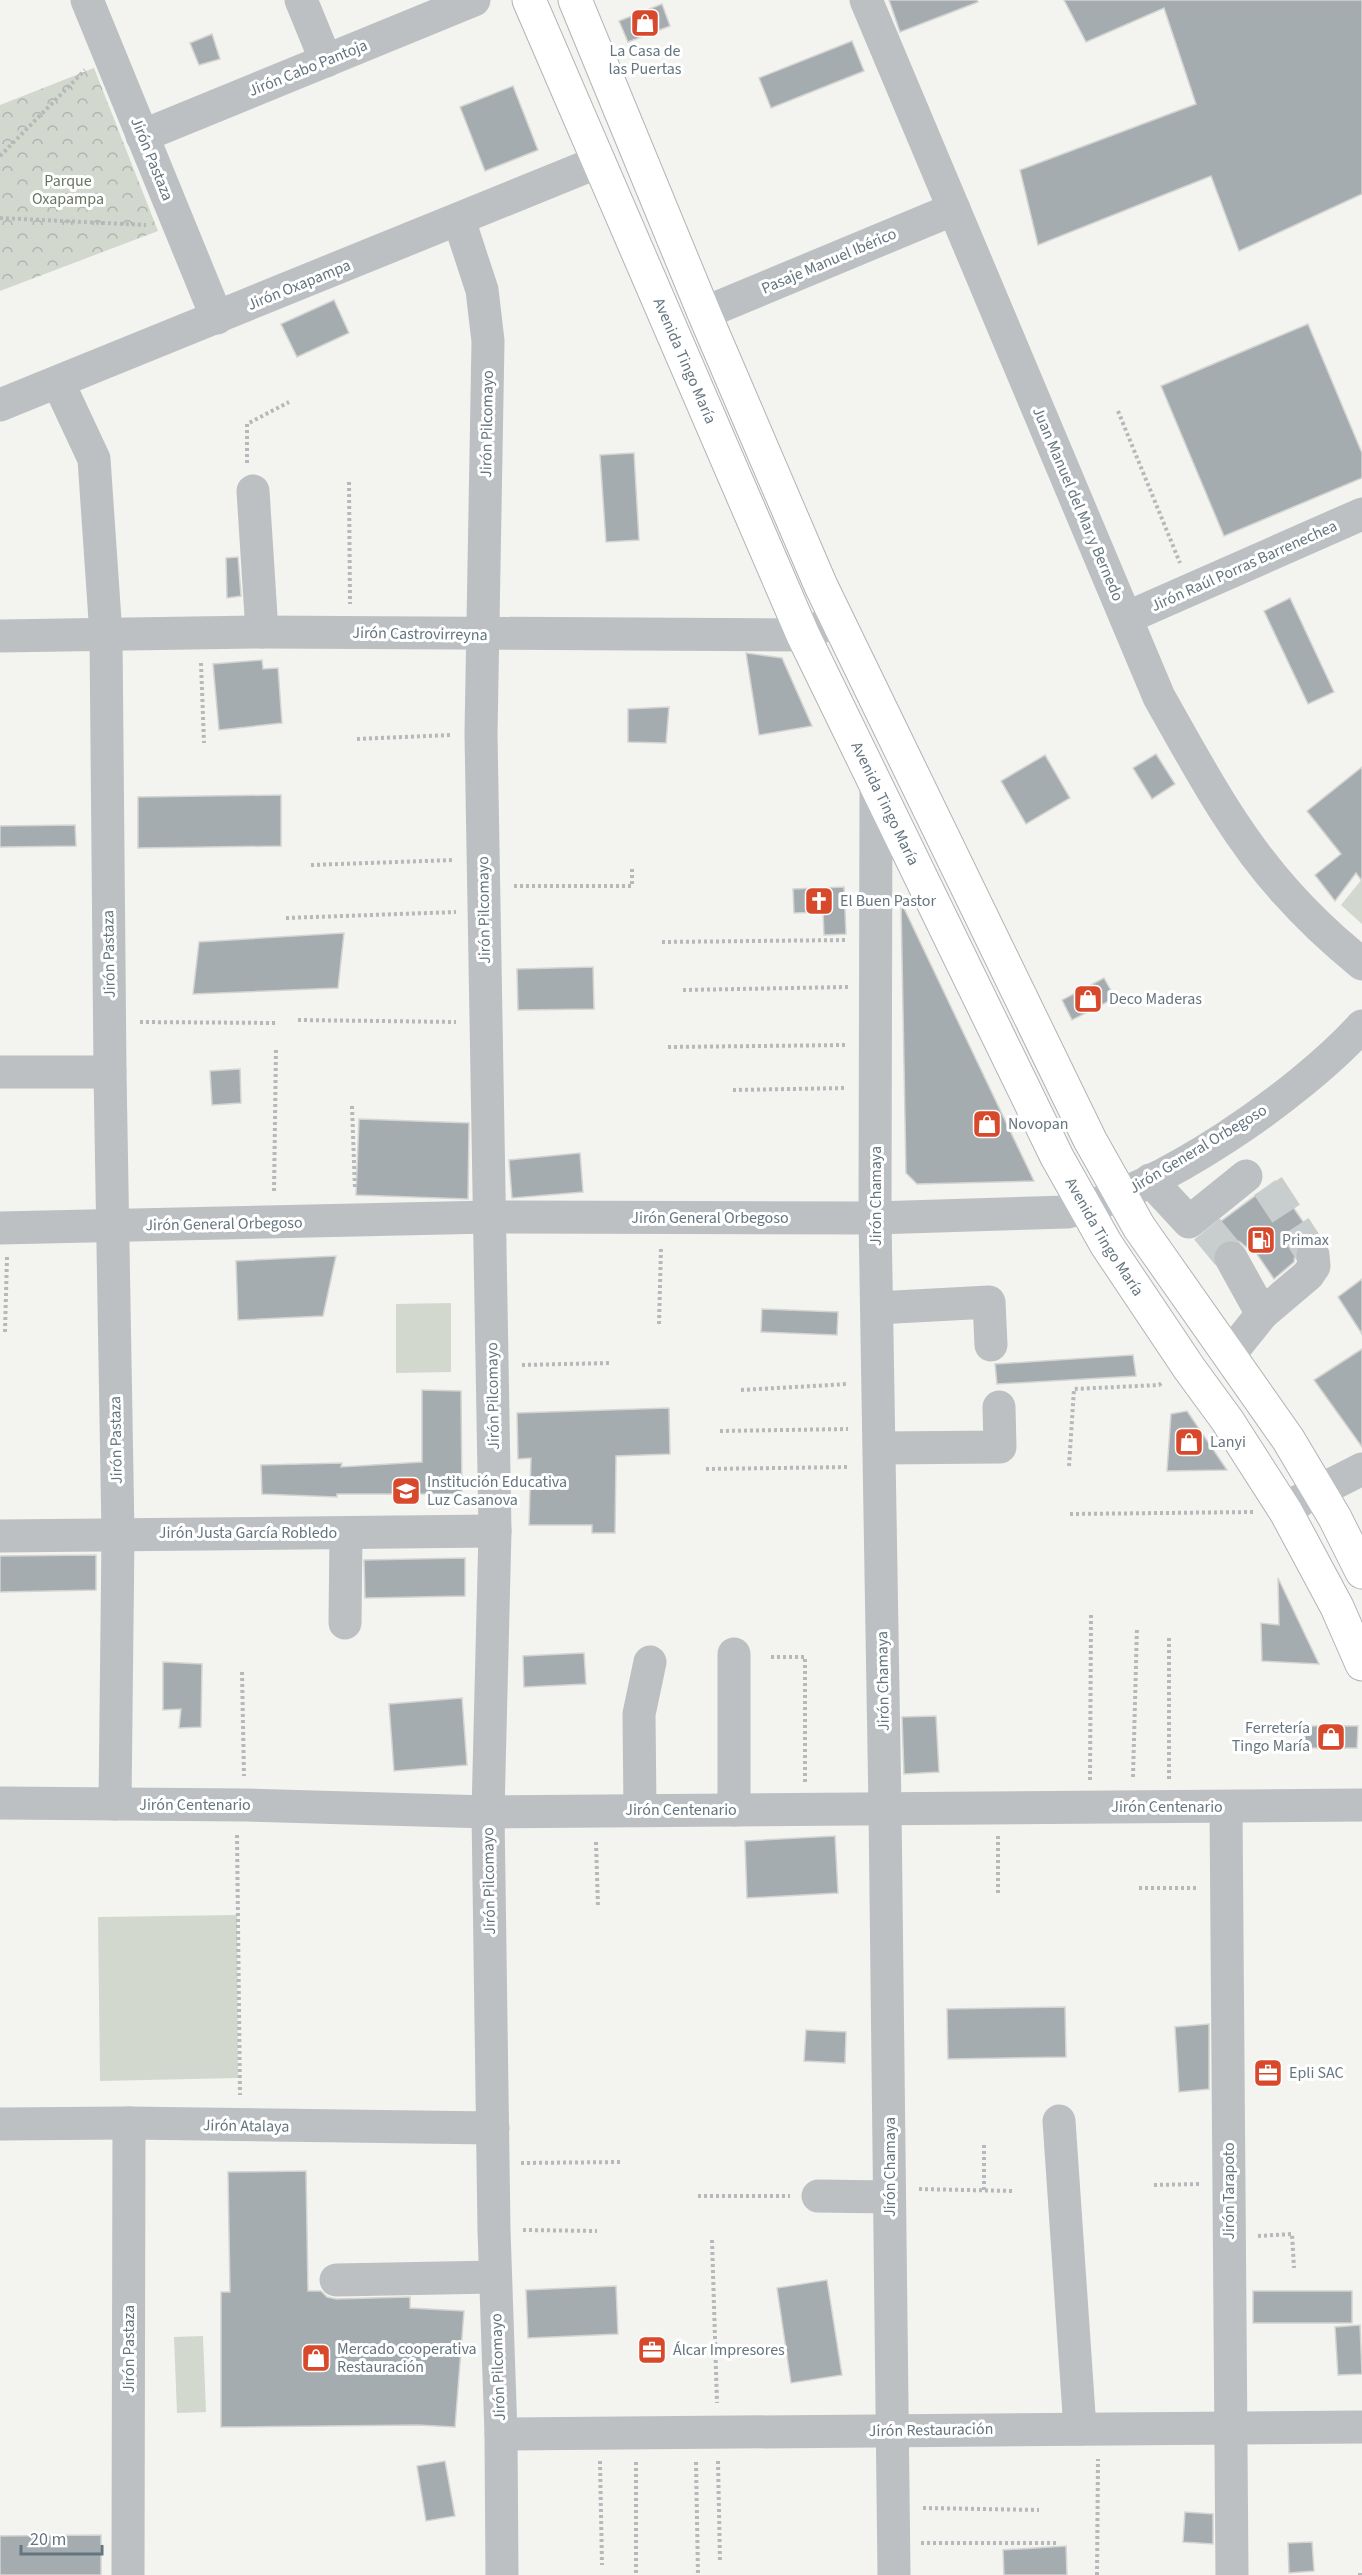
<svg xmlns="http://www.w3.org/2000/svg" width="1362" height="2575" viewBox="0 0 1362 2575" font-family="'Source Sans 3',sans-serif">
  <defs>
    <pattern id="park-crowns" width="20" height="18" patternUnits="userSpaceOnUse" patternTransform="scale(1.5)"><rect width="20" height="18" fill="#d3d8cf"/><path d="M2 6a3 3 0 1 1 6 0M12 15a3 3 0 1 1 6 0" fill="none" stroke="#afb4ad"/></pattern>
  </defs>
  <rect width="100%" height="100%" fill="#f3f3ef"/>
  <g fill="#d3d8cf">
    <polygon points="1362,879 1362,924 1341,905"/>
    <polygon points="451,1303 451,1372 396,1373 396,1304"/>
    <polygon points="237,1915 238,2078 100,2081 98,1917"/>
    <polygon points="203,2336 206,2412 177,2413 174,2337"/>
  </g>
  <polygon fill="url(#park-crowns)" points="94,68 158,231 0,291 0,105"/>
  <g fill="#a4acb0" stroke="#d4d4d2" stroke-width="1.5">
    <polygon points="889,0 977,0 978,2 900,32"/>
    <polygon points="1064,0 1362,0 1362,194 1239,251 1211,176 1038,245 1020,170 1196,104 1164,8 1086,42"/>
    <polygon points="662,4 670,26 628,42 619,21"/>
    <polygon points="212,34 220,59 199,65 190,43"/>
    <polygon points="852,41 864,71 771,108 759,78"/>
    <polygon points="513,86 538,150 485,171 460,107"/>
    <polygon points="334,300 349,333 297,357 281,324"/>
    <polygon points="1308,324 1362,453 1362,478 1224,536 1161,386"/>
    <polygon points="634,453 639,540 606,542 600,455"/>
    <polygon points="238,557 241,596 227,598 226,558"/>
    <polygon points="1290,598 1334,692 1308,704 1264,611"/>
    <polygon points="746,653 782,658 812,726 759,735"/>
    <polygon points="262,660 263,669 278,668 282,723 219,730 213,664"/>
    <polygon points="669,707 666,743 628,742 628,709"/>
    <polygon points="1156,754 1175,784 1152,799 1133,768"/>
    <polygon points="1045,755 1070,798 1026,824 1001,781"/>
    <polygon points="1362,767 1362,881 1356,873 1335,901 1315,875 1341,854 1307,811"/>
    <polygon points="281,795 281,846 138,848 138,797"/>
    <polygon points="75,825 76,846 0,847 0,826"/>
    <polygon points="844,887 846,934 824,935 823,912 794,913 793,889"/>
    <polygon points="901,902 1034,1181 917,1184 906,1173"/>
    <polygon points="344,933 338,988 193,994 199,942"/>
    <polygon points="593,967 594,1009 518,1010 517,969"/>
    <polygon points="1104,978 1115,998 1072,1020 1062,1000"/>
    <polygon points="240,1069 241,1103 212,1105 210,1071"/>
    <polygon points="359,1119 469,1123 468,1199 356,1195"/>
    <polygon points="580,1153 583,1192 512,1198 509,1160"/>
    <polygon points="1275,1181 1313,1236 1303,1239 1296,1247 1294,1262 1274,1279 1250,1244 1246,1247 1240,1242 1232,1239 1222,1241 1215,1248 1213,1260 1197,1239"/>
    <polygon points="336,1256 323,1316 238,1320 236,1261"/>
    <polygon points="1362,1279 1362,1334 1338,1297"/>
    <polygon points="762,1309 838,1312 837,1335 761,1332"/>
    <polygon points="1362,1349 1362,1447 1314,1380"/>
    <polygon points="1133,1355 1136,1376 997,1384 995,1364"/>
    <polygon points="422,1390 461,1391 462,1494 337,1494 337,1497 262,1494 261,1465 342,1463 341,1467 422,1462"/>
    <polygon points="669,1408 670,1454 616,1456 615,1533 592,1533 592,1525 529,1525 531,1458 518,1459 517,1413"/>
    <polygon points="1187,1411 1227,1470 1167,1471 1171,1414"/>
    <polygon points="96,1555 96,1590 0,1592 0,1556"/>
    <polygon points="465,1558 465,1596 365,1598 364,1560"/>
    <polygon points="1278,1578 1319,1664 1262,1661 1261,1623 1279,1625"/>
    <polygon points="584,1653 586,1684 524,1687 523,1656"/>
    <polygon points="163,1662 202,1664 201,1727 179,1728 181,1709 163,1710"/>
    <polygon points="462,1698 467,1765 394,1771 389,1704"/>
    <polygon points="936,1716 939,1772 904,1774 902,1717"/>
    <polygon points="1305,1726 1358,1726 1357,1748 1305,1748"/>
    <polygon points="835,1836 838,1893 747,1898 745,1841"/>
    <polygon points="1065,2007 1066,2057 948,2059 947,2009"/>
    <polygon points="1209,2024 1209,2089 1179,2092 1175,2027"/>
    <polygon points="806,2030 846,2032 845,2063 804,2061"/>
    <polygon points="306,2171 308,2291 321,2291 327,2297 336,2299 410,2297 410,2308 464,2311 455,2427 418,2425 221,2427 221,2292 230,2292 228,2172"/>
    <polygon points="827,2280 842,2375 791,2383 777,2288"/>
    <polygon points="616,2286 618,2334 528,2338 526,2290"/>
    <rect x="1253" y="2291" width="99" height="32"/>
    <polygon points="1360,2325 1362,2374 1338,2375 1335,2327"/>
    <polygon points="445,2461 455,2516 426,2521 417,2466"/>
    <polygon points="1185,2512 1213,2514 1213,2544 1183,2542"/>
    <polygon points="101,2535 101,2575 0,2575 0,2536"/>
    <polygon points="1312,2542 1314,2571 1289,2573 1288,2543"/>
    <polygon points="1066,2546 1067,2575 1004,2575 1003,2550"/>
  </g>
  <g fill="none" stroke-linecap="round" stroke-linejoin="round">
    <g stroke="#c8cdcd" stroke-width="33" stroke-dasharray="33 16" stroke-linecap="butt">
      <polyline points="1268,1186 1313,1255"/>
      <polyline points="1207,1229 1231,1258"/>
    </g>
    <g stroke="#b0b4b7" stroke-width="35">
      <g id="major">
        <path id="s1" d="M529,0L803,635L1057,1157L1106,1244L1189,1368L1227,1420L1286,1512L1337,1607L1362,1664"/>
        <polyline points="575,0 704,313 821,586 1090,1140 1139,1227 1288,1439 1335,1518 1362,1572"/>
      </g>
    </g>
    <g stroke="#b6b9bb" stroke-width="4" stroke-dasharray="3 3" stroke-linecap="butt">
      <polyline points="0,156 85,70"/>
      <polyline points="0,218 146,225"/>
      <polyline points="1118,411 1180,563"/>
      <polyline points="247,463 247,424 289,402"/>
      <polyline points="349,482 350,604"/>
      <polyline points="201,663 204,743"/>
      <polyline points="357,739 452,735"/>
      <polyline points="311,865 454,860"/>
      <polyline points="514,886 632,886 632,868"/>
      <polyline points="286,918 456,912"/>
      <polyline points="662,942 848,940"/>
      <polyline points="683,990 848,987"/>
      <polyline points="298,1020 456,1022"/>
      <polyline points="140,1022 277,1023"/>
      <polyline points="668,1047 847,1045"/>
      <polyline points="733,1090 847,1088"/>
      <polyline points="352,1106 355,1190"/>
      <polyline points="274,1191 276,1048"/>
      <polyline points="659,1324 661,1247"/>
      <polyline points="5,1332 7,1257"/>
      <polyline points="522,1365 611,1363"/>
      <polyline points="741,1390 848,1384"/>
      <polyline points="720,1431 848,1429"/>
      <polyline points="1069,1466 1074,1389 1159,1385 1163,1382"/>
      <polyline points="706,1469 850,1467"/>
      <polyline points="1070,1514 1253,1512"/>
      <polyline points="771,1657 805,1657 805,1782"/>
      <polyline points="242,1672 244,1776"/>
      <polyline points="1133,1777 1137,1627"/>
      <polyline points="1169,1779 1169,1638"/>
      <polyline points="1090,1780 1091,1615"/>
      <polyline points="237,1835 240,2095"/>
      <polyline points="998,1836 998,1896"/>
      <polyline points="596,1842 598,1907"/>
      <polyline points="1139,1888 1198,1888"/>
      <polyline points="984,2145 984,2190"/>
      <polyline points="521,2163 622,2162"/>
      <polyline points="1154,2185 1201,2184"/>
      <polyline points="919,2189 1014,2191"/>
      <polyline points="698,2196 790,2196"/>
      <polyline points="523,2230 597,2231"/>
      <polyline points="1258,2236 1292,2234 1294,2268"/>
      <polyline points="712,2240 717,2403"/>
      <polyline points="600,2461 602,2565"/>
      <polyline points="718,2461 720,2562"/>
      <polyline points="636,2462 636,2575"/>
      <polyline points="696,2462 698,2575"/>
      <polyline points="923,2508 1039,2510"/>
      <polyline points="921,2543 1059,2543"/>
      <polyline points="1097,2575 1098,2459"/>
      <polyline points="1360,2575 1360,2573"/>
    </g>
    <g stroke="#bcc0c3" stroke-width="33">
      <polyline points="87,0 217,318"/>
      <polyline points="301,0 326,61"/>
      <path d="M866,0L1159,697C1197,764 1234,835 1286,892C1309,918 1335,942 1362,964"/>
      <polyline points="142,136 474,0"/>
      <polyline points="459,220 482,290 488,341 481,734 495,1531 488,1812 494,2230 501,2434 502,2575"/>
      <polyline points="704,313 954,209"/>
      <polyline points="58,382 94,459 106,635 110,1072 118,1534 115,1804"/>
      <polyline points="0,405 598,162"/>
      <polyline points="253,491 262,632"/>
      <polyline points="1126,618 1362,514"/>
      <polyline points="0,636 262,632 803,635 837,620"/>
      <polyline points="876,788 875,1218 885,1809 894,2575"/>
      <polyline points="0,1072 110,1072"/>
      <polyline points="1150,1180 1189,1222 1246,1176"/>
      <path d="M0,1228L490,1217L875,1218L1067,1212C1160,1192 1298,1096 1362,1026"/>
      <polyline points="1231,1258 1262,1314"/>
      <polyline points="877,1308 989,1302 991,1345"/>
      <polyline points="1230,1354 1262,1314 1308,1275 1314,1266 1313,1255"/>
      <polyline points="880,1448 1000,1447 999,1407"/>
      <polyline points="1286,1512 1301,1500 1362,1469"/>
      <polyline points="0,1536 495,1531"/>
      <polyline points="345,1623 346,1533"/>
      <polyline points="734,1654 734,1810"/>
      <polyline points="0,1803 245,1805 488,1812 1362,1805"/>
      <polyline points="1226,1807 1232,2575"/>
      <polyline points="640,1810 639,1714 650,1662"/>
      <polyline points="1059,2121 1080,2429"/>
      <polyline points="0,2124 129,2123 493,2128"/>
      <polyline points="818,2196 889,2197"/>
      <polyline points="336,2280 495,2277"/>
      <polyline points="501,2434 1362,2427"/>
      <polyline points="128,2575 129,2123"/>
    </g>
    <use href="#major" stroke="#fff" stroke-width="33"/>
  </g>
  <defs>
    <g id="shop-square" transform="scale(1.5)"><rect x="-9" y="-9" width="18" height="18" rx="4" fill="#d8482b" stroke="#fff"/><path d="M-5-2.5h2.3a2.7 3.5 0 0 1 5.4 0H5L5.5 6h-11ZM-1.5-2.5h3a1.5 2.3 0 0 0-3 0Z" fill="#fff"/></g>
    <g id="church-square" transform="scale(1.5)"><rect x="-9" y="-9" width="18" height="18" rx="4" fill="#d8482b" stroke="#fff"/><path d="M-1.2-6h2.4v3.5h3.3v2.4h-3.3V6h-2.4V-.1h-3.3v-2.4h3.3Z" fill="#fff"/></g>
    <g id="fuel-square" transform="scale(1.5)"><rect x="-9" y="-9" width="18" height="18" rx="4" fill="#d8482b" stroke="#fff"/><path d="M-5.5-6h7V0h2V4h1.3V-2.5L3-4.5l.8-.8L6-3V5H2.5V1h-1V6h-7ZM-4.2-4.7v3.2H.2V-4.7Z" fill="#fff"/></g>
    <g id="school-square" transform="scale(1.5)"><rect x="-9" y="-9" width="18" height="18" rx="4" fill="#d8482b" stroke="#fff"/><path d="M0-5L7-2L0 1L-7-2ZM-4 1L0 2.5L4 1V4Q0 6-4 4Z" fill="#fff"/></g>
    <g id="office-square" transform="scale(1.5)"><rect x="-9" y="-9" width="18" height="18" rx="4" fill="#d8482b" stroke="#fff"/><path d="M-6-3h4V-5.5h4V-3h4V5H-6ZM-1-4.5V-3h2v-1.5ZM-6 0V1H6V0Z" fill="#fff"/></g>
  </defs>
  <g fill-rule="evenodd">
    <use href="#shop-square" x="645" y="23"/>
    <use href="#church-square" x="819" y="901"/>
    <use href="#shop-square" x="1088" y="999"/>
    <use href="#shop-square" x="987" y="1124"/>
    <use href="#fuel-square" x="1261" y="1240"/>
    <use href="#shop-square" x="1189" y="1442"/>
    <use href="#school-square" x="406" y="1491"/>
    <use href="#shop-square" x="1331" y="1737"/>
    <use href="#office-square" x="1268" y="2073"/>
    <use href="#office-square" x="652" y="2350"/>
    <use href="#shop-square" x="316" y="2358"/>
  </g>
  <g text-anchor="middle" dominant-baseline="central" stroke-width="6" stroke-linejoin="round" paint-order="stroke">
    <g font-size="16" fill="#64757f" stroke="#fff" text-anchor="start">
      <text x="645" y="51" text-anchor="middle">La Casa de<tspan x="645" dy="18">las Puertas</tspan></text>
      <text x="840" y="901">El Buen Pastor</text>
      <text x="1109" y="999">Deco Maderas</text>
      <text x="1008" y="1124">Novopan</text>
      <text x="1282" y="1240">Primax</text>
      <text x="1210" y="1442">Lanyi</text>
      <text x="427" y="1482">Institución Educativa<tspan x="427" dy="18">Luz Casanova</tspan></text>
      <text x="1310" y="1728" text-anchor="end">Ferretería<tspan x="1310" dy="18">Tingo María</tspan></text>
      <text x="1289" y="2073">Epli SAC</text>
      <text x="337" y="2349">Mercado cooperativa<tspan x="337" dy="18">Restauración</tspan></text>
      <text x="673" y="2350">Álcar Impresores</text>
    </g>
    <g font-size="16" fill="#64757f" stroke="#fff">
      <text transform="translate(308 68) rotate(-22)">Jirón Cabo Pantoja</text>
      <text transform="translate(152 159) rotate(68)">Jirón Pastaza</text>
      <text transform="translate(829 261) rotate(-23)">Pasaje Manuel Ibérico</text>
      <text transform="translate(299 285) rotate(-22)">Jirón Oxapampa</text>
      <text stroke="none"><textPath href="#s1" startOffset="393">Avenida Tingo María</textPath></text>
      <text transform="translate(487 424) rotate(-89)">Jirón Pilcomayo</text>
      <text transform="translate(1078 504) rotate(67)">Juan Manuel del Mar y Bernedo</text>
      <text transform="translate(1244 566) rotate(-24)">Jirón Raúl Porras Barrenechea</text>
      <text transform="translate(420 634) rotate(1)">Jirón Castrovirreyna</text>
      <text stroke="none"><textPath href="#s1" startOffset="879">Avenida Tingo María</textPath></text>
      <text transform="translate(484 910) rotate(-91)">Jirón Pilcomayo</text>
      <text transform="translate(109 954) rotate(-91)">Jirón Pastaza</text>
      <text transform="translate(1198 1149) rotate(-31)">Jirón General Orbegoso</text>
      <text transform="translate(876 1196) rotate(-90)">Jirón Chamaya</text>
      <text x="710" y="1218">Jirón General Orbegoso</text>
      <text transform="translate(224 1224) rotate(-1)">Jirón General Orbegoso</text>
      <text stroke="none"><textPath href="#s1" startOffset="1365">Avenida Tingo María</textPath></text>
      <text transform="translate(493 1396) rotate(-91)">Jirón Pilcomayo</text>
      <text transform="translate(116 1440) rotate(-91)">Jirón Pastaza</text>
      <text x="248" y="1533">Jirón Justa García Robledo</text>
      <text transform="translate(883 1681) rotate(-91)">Jirón Chamaya</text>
      <text x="195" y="1805">Jirón Centenario</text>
      <text x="1167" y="1807">Jirón Centenario</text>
      <text x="681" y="1810">Jirón Centenario</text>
      <text transform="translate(489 1881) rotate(-91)">Jirón Pilcomayo</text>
      <text transform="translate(246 2126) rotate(1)">Jirón Atalaya</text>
      <text transform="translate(890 2167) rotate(-90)">Jirón Chamaya</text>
      <text transform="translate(1229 2191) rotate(-90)">Jirón Tarapoto</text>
      <text transform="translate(129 2349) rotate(-90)">Jirón Pastaza</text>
      <text transform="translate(498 2367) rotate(-92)">Jirón Pilcomayo</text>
      <text transform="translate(931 2430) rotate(-1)">Jirón Restauración</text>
    </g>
    <g font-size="16" fill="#687662" stroke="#fff">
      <text x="68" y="181">Parque<tspan x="68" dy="18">Oxapampa</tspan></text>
    </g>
  </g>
  <path d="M21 2545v9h81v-9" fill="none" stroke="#64757f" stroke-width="3"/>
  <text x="30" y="2545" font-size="18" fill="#64757f" stroke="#ffffff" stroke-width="4.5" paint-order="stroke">20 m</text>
</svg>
